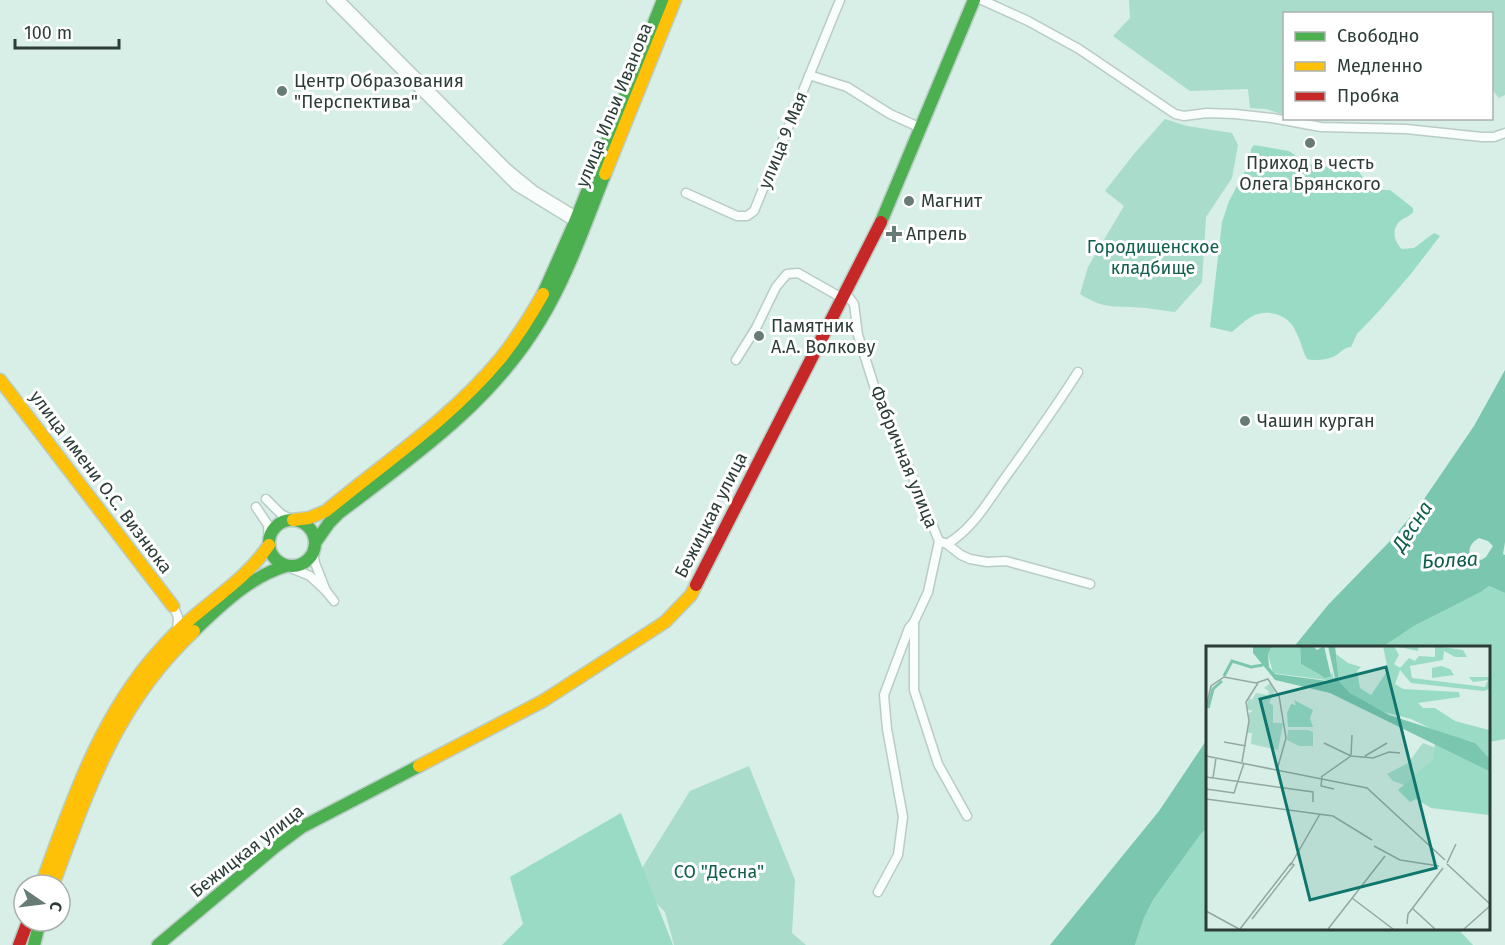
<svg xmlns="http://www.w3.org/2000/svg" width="1505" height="945" viewBox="0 0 1505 945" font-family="'Fira Sans',sans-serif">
  <rect width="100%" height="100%" fill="#d7efe6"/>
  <g fill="#a9dcca">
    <polygon points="1129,0 1505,0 1505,95 1499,98 1492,90 1492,14 1284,14 1284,115 1266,109 1250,108 1248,89 1190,91 1113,36 1130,18"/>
    <path d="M1165,119L1187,126L1232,133L1238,145L1232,178L1206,217L1202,282L1175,312C1165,311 1155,309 1145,308C1117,305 1106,311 1080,294L1088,267L1124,206L1105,191L1134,154Z"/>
    <polygon points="749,766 795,880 792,933 806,945 674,945 665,912 634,881 690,791"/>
  </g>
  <g fill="#9adbc6">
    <path d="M1254,145L1289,151L1307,164L1358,170L1371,190H1390L1413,208V212C1409,217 1405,217 1400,221C1391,229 1394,242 1402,249L1414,248L1434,233L1440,236L1410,275L1378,312L1357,334L1351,347C1342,348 1340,354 1333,357C1326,360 1314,361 1307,359C1302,350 1301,341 1296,332C1289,314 1267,308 1251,317C1244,321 1238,327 1232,332L1210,327L1222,222L1229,201L1250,162L1251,149Z"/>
    <polygon points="1489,586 1505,593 1505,739 1489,742 1488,648 1381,648 1414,626 1481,592"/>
    <polygon points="621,813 673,945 502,945 523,924 510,877"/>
    <polygon points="1208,827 1208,928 1458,929 1473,945 1135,945 1144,918 1153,900 1200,835"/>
  </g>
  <g fill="#7bc6af" fill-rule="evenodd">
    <path d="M1505,370V542L1503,554L1505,555V593L1489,586L1481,592L1414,626L1381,648H1293L1328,605L1392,539L1420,505L1474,426ZM1479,538L1488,541L1493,546L1486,557L1481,560L1470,556C1468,547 1472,542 1479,538Z"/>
    <polygon points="1208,738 1208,827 1200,835 1153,900 1144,918 1135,945 1050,945 1159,811"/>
  </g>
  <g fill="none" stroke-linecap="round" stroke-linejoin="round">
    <g stroke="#b9ccc5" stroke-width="11">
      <g id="street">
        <polyline points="331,0 516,186 578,224"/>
        <polyline points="340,0 507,168 535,191 581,219"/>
        <polyline points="982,0 1028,21 1079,49 1175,114 1184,116 1207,113 1235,114 1272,118 1321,127 1406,129 1482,137 1494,137 1505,133"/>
        <polyline points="809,75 847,87 890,114 921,128"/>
        <polyline points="686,193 737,216 747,216 754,211 840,0"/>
        <polyline points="845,292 854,304 858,335 877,395 889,420 939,541 928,592 914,622 909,628 884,695 887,729 903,817 898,855 878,892"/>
        <polyline points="736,360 756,328 776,287 787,274 798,273 842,298"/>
        <polyline points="266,499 281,514 293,520"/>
        <polyline points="256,507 268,525 269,545"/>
        <path d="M939,541L947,544C971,530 986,505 1002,482C1028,446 1054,410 1078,372"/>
        <polyline points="947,544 961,555 970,559 987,562 1006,561 1090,584"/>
        <polyline points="286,566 310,576 326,591 315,563 313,552"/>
        <polyline points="326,591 334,601"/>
        <polyline points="173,606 178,617 177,631"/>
        <polyline points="914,622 914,690 938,764 967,816"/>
      </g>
    </g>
    <g stroke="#b9ccc5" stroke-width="15">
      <g id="fast">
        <polyline points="881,222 974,0"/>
        <polyline points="543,294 575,222 663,0"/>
        <circle cx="292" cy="543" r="23"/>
        <path d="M315,543L329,523L339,513C414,456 491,403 540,321C568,275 585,224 605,174"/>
        <path d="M194,631C220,606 251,576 286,566"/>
        <polyline points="34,945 40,921"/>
        <polyline points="158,945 275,847 302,827 419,766"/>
      </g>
    </g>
    <g stroke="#b9ccc5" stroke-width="15">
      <g id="slow">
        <polyline points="605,174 675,0"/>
        <polyline points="0,380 173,606"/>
        <path d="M293,520L309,518L326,511C385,462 450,419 500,359C516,339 530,317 543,294"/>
        <polyline points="419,766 543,701 665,622 691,595 696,585"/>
        <path d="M41,885C71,804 99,718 157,653C168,640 180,628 193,617C220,594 249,575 269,545"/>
        <path d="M53,885C89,788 116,704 194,631"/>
      </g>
    </g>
    <g stroke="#b9ccc5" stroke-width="15">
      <g id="jam">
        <polyline points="696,585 881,222"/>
        <polyline points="19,945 28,921"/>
      </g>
    </g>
    <use href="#street" stroke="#f9fdfb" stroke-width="8"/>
    <use href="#fast" stroke="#4caf50" stroke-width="12"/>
    <use href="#slow" stroke="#ffc107" stroke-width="12"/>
    <use href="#jam" stroke="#c62828" stroke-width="12"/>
  </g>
  <g fill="#687b74" stroke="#fff" stroke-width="2">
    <circle cx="282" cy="91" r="6"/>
    <circle cx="1310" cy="143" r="6"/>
    <circle cx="909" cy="201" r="6"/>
    <path d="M891 225h6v6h6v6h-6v6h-6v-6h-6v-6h6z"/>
    <circle cx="759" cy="336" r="6"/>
    <circle cx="1245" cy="421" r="6"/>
  </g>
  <g text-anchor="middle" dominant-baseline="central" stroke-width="6" stroke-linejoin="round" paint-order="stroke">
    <g font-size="18" fill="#2c3d37" stroke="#fff" text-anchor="start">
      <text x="294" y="81">Центр Образования<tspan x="294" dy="21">"Перспектива"</tspan></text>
      <text x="1310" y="163" text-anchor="middle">Приход в честь<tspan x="1310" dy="21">Олега Брянского</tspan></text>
      <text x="921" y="201">Магнит</text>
      <text x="906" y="234">Апрель</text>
      <text x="771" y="326">Памятник<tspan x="771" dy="21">А.А. Волкову</tspan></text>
      <text x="1257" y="421">Чашин курган</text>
    </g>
    <g font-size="18" fill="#2c3d37" stroke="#fff">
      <text transform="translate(614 105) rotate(-68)">улица Ильи Иванова</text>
      <text transform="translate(783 140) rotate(-68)">улица 9 Мая</text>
      <text transform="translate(904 457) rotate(68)">Фабричная улица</text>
      <text transform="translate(101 482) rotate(53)">улица имени О.С. Визнюка</text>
      <text transform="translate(711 515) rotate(-63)">Бежицкая улица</text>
      <text transform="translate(247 851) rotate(-38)">Бежицкая улица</text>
    </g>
    <g font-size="18" fill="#12604c" stroke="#fff">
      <text x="1153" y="247">Городищенское<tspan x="1153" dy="21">кладбище</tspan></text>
      <text x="719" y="872">СО "Десна"</text>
    </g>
    <g font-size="20" font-style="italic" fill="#0d5e4a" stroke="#fff">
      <text transform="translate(1412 526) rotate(-56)">Десна</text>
      <text transform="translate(1450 560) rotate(-3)">Болва</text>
    </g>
  </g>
  <g transform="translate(1206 646)">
    <rect width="284" height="284" fill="#d7efe6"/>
    <path d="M64,37L69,45L63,57L67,59V77H77L72,104L45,98L46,87H42L43,67L47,65L40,63L43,52L46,54L50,47L62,49L63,45L58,42ZM102,84L107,86V100H93L81,94L82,84ZM217,97L230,102L229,114L201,140L187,135L181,128L202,117Z" fill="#a9dcca"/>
    <path d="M74,0H94L95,18L115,30H125L126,25L128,35L67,27L62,8L65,2ZM177,0H213L212,5L188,0L193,9L188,18L194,22L203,12L209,15L213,10L229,11V0L257,4L261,11H249L238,5L237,14L204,20L206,32L279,41L282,34L267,36L263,31H283V43L278,45L205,37L194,24L189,38L197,43L253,46L254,51L212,57L217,62H229L249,75L283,84V112L267,96L240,90L205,73L174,65L144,47L133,35L130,8L142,17L155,21L151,25L154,42L165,49L182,24ZM235,20L244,23L248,29L226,32V22ZM88,54L107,64L104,72L107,81H82L81,67L85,58L90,59ZM229,96L283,125V169L225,162L210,153L204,156L192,144L227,114Z" fill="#9adbc6"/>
    <path d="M47,0H74L65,2L62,8L63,21L69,28L121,35L129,32L122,0H129L133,35L144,47L183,69L269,97L283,112V125L124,47L69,34L47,7ZM94,0H107L111,4L118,0L125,30L119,32L95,18Z" fill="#7bc6af"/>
    <path fill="none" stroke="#7bc6af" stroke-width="3" d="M18,30L26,15L45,21L57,19M2,62L7,43L16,35"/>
    <path fill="none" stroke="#93a8a0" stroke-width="1.5" d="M0,62L5,40L18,31L50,37L62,33L73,50L80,92L71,124M18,96L40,100M118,97L145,110M145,109L146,89M0,110L161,142L239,214M159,110L181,97M36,116L43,75L40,56L52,37M0,131L107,146V156M115,131L145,110L167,112L183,106L194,107M116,131L115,140L128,143M7,132L10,112M0,143L28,147L38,117M0,153L127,170L166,194M168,200L194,214L233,220M241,217L250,198M241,218L284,258M84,220L114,168M146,252L187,283M206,262L229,283M0,265L33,283M201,278L202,268L237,222M34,283L85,217L88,219L46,273M122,283L179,210M258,283L284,260"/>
    <path fill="#0f766e" fill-opacity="0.15" stroke="#0f766e" stroke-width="3" d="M180,21L230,222L104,254L54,53Z"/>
    <rect width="284" height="284" fill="none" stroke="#2c3d37" stroke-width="3"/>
  </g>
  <rect x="1283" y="12" width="210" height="108" fill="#ffffff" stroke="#abb1af" stroke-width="1.5"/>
  <rect x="1295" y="32" width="30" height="9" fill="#4caf50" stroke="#abb1af" stroke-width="1.5"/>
  <text x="1337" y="42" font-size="18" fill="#2c3d37">Свободно</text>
  <rect x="1295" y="62" width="30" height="9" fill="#ffc107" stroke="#abb1af" stroke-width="1.5"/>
  <text x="1337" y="72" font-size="18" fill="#2c3d37">Медленно</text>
  <rect x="1295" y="92" width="30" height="9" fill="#c62828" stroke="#abb1af" stroke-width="1.5"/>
  <text x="1337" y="102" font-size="18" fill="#2c3d37">Пробка</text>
  <g transform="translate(42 903) rotate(104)"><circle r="28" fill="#ffffff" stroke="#abb1af" stroke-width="1.5"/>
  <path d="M0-4.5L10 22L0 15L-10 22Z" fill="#687b74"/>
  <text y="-9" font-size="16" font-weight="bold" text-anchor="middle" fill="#2c3d37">С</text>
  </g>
  <path d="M15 39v9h104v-9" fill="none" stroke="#2c3d37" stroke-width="3"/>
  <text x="24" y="39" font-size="18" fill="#2c3d37" stroke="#ffffff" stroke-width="4.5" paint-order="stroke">100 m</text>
</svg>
